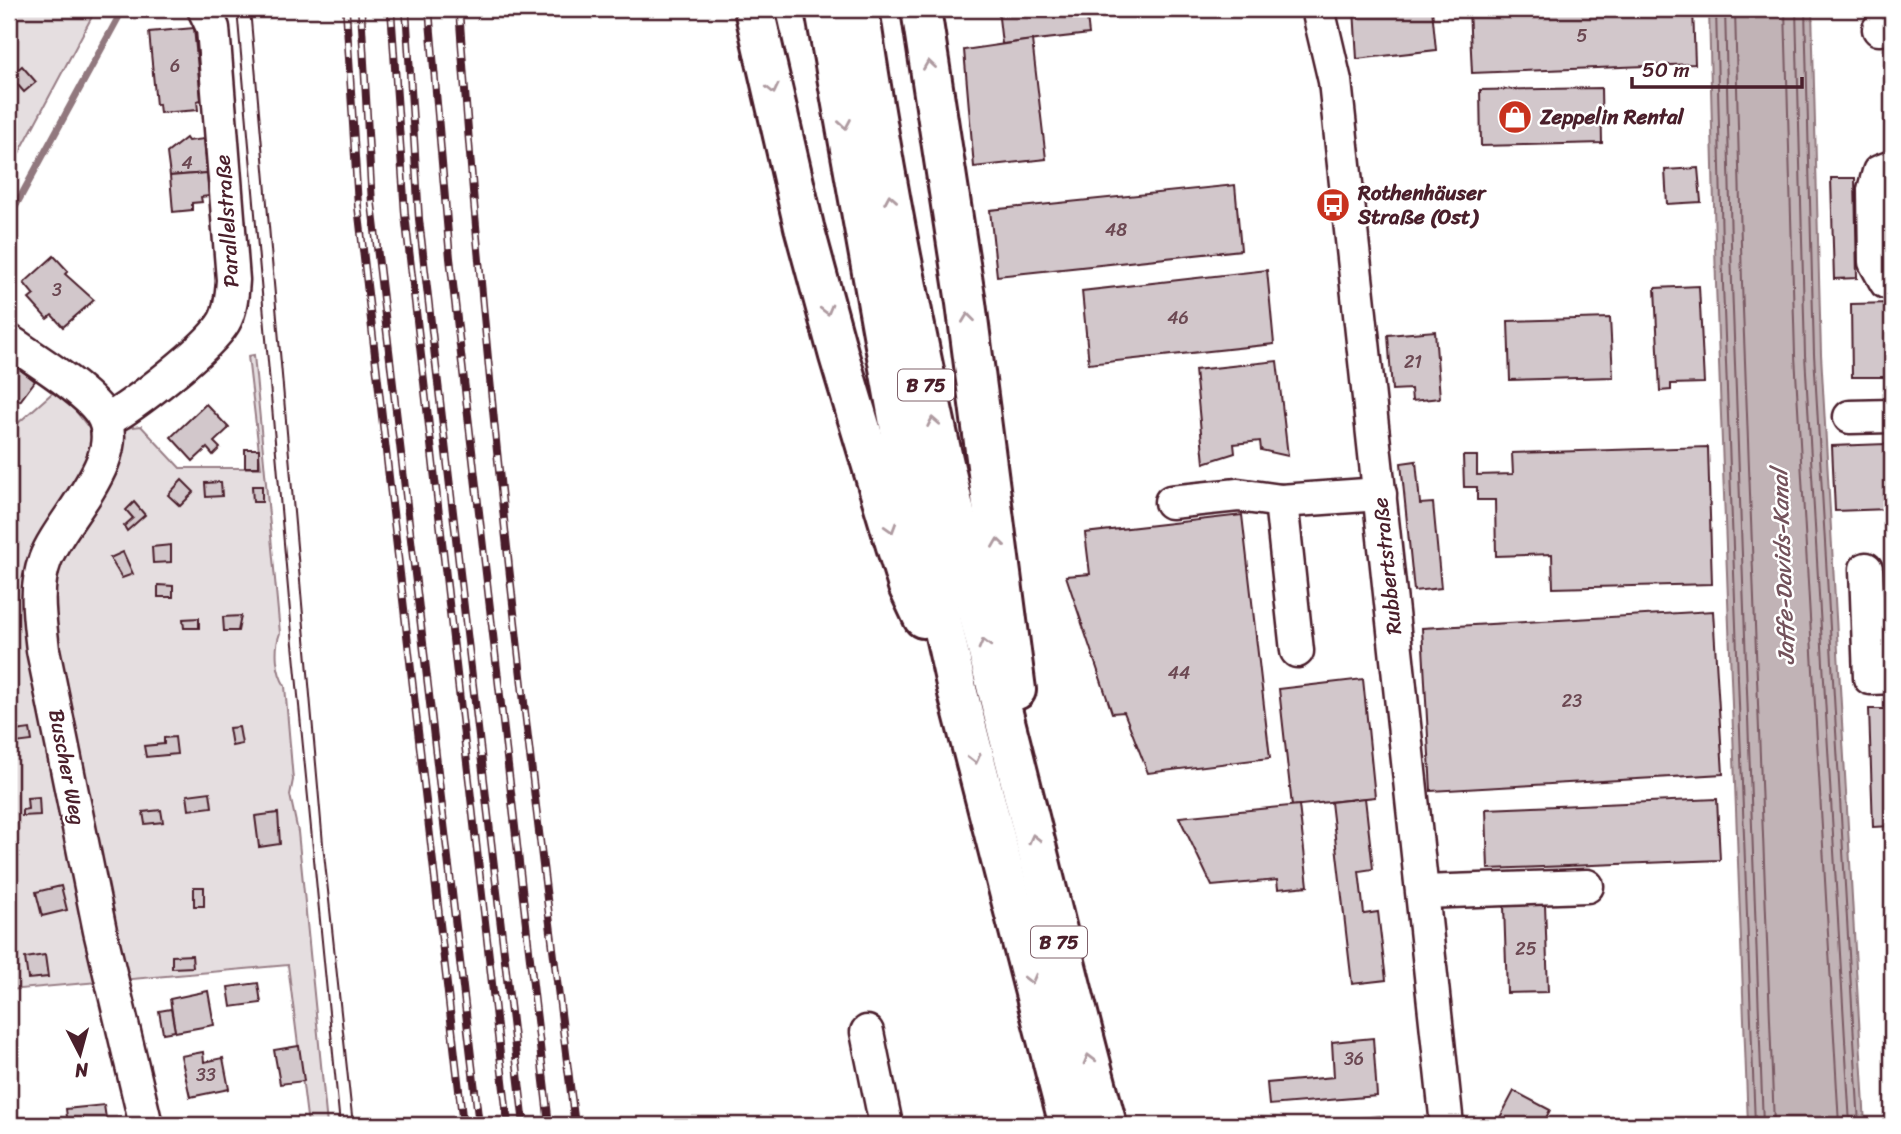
<svg xmlns="http://www.w3.org/2000/svg" width="1901" height="1134" viewBox="0 0 1901 1134" font-family="Sriracha,sans-serif">
  <rect width="100%" height="100%" fill="#fff"/>
  <filter id="ink" filterUnits="userSpaceOnUse"><feTurbulence type="fractalNoise" baseFrequency=".0143" numOctaves="2"/><feDisplacementMap in="SourceGraphic" scale="14" xChannelSelector="R" yChannelSelector="G"/><feConvolveMatrix kernelMatrix="1 2 1 2 8 2 1 2 1" color-interpolation-filters="sRGB"/></filter>
  <g filter="url(#ink)">
    <g fill="#e5dee0" stroke="#987e86" stroke-width="2">
      <polygon points="9,9 96,9 9,172"/>
      <path d="M254,355L280,633C274,649 276,672 285,686L293,780L290,795L298,832L327,1125H308L288,965L9,990V431L58,388L92,432L141,426L180,468H261L248,356Z"/>
    </g>
    <polygon fill="#c1b3b6" stroke="#91787e" stroke-width="2" points="1709,9 1812,9 1821,354 1865,1125 1748,1125 1716,284"/>
    <g fill="none" stroke-linecap="round" stroke-linejoin="round">
      <g stroke="#7a5a63" stroke-width="2">
        <polyline points="1716,9 1723,284 1755,1125"/>
        <polyline points="1725,9 1732,283 1763,1125"/>
        <polyline points="1735,9 1742,283 1774,1125"/>
        <polyline points="1785,9 1795,355 1839,1125"/>
        <polyline points="1796,9 1805,355 1850,1125"/>
        <polyline points="1805,9 1814,354 1859,1125"/>
      </g>
      <polyline stroke="#91787e" stroke-width="7" points="9,218 123,9"/>
    </g>
    <g fill="#d2c7cb" stroke="#4a1f2b" stroke-width="2">
      <polygon points="998,9 1086,9 1089,34 1002,44"/>
      <polygon points="1354,9 1432,9 1436,50 1357,59"/>
      <polygon points="1469,9 1693,9 1695,64 1472,73"/>
      <polygon points="194,28 201,100 197,101 198,110 160,113 159,104 156,105 149,32"/>
      <polygon points="1032,40 1046,159 974,167 964,50"/>
      <polygon points="22,66 36,82 24,92 10,76"/>
      <polygon points="1601,88 1602,143 1481,146 1480,90"/>
      <polygon points="186,138 188,141 204,139 207,173 170,176 167,153"/>
      <polygon points="1698,168 1701,202 1667,204 1665,170"/>
      <polygon points="207,173 209,196 201,197 202,202 192,203 192,210 173,212 170,176"/>
      <polygon points="1831,178 1855,178 1857,278 1834,279"/>
      <polygon points="1235,185 1241,250 997,276 990,210"/>
      <polygon points="54,256 68,271 65,274 94,300 63,327 52,315 47,319 29,299 34,295 24,283"/>
      <polygon points="1267,270 1274,344 1089,364 1082,291"/>
      <polygon points="1699,286 1704,383 1671,384 1671,390 1660,391 1655,288"/>
      <polygon points="1892,303 1892,377 1852,377 1851,304"/>
      <polygon points="1610,318 1613,377 1510,380 1508,321"/>
      <polygon points="1435,331 1440,398 1412,401 1411,389 1392,390 1388,335"/>
      <polygon points="9,361 35,381 20,401 9,393"/>
      <polygon points="1277,361 1288,456 1261,450 1260,441 1234,444 1235,453 1204,463 1195,370"/>
      <polygon points="206,404 229,428 214,442 220,448 213,455 207,448 193,461 171,437"/>
      <polygon points="1886,444 1892,444 1892,509 1888,509"/>
      <polygon points="1886,444 1888,509 1835,511 1832,446"/>
      <polygon points="1708,447 1712,584 1553,588 1552,554 1496,556 1495,500 1477,500 1477,487 1464,487 1463,456 1477,456 1477,475 1513,474 1512,453"/>
      <rect x="245" y="449" width="14" height="18"/>
      <polygon points="1416,461 1420,504 1433,503 1441,588 1414,591 1401,463"/>
      <polygon points="182,480 194,492 180,506 168,495"/>
      <polygon points="221,482 222,496 206,497 205,483"/>
      <polygon points="252,486 262,486 262,502 253,502"/>
      <polygon points="134,502 145,515 127,531 124,526 133,518 126,510"/>
      <polygon points="1242,515 1270,758 1148,773 1124,712 1112,713 1066,576 1090,574 1085,533"/>
      <polygon points="171,545 171,562 153,563 152,547"/>
      <polygon points="123,552 133,574 122,578 110,558"/>
      <polygon points="158,585 173,586 173,597 158,597"/>
      <polygon points="1892,585 1892,647 1880,648 1878,586"/>
      <polygon points="1713,611 1723,774 1431,791 1422,628"/>
      <polygon points="241,616 238,631 224,631 223,617"/>
      <polygon points="199,618 199,628 184,628 183,619"/>
      <polygon points="1363,679 1375,797 1292,806 1279,689"/>
      <polygon points="1869,709 1892,709 1892,826 1873,827"/>
      <polygon points="239,727 242,744 232,746 229,728"/>
      <polygon points="30,729 32,741 16,743 15,731"/>
      <polygon points="175,737 177,754 146,757 144,746 164,744 164,738"/>
      <polygon points="210,792 212,807 189,810 187,795"/>
      <polygon points="39,797 40,815 22,816 22,810 28,809 27,798"/>
      <polygon points="1365,798 1373,869 1359,871 1364,914 1378,912 1386,980 1352,984 1331,802"/>
      <polygon points="1717,799 1720,860 1488,869 1486,809"/>
      <polygon points="1299,805 1308,886 1278,889 1277,880 1212,886 1179,817"/>
      <polygon points="161,810 163,822 145,824 143,812"/>
      <polygon points="278,813 280,844 259,847 255,816"/>
      <polygon points="61,886 67,910 42,916 36,892"/>
      <rect x="194" y="887" width="10" height="19"/>
      <polygon points="1545,904 1548,992 1507,993 1504,906"/>
      <polygon points="45,955 48,977 28,979 25,958"/>
      <polygon points="192,955 193,967 172,968 172,956"/>
      <polygon points="258,983 261,1003 231,1007 228,987"/>
      <polygon points="208,991 214,1025 175,1032 170,999"/>
      <polygon points="171,1009 175,1031 163,1033 159,1011"/>
      <polygon points="1373,1038 1377,1096 1269,1105 1267,1083 1334,1077 1332,1042"/>
      <polygon points="299,1046 304,1081 280,1084 274,1050"/>
      <polygon points="203,1052 204,1062 223,1058 229,1089 190,1097 181,1056"/>
      <polygon points="1514,1091 1550,1110 1544,1122 1550,1125 1496,1125"/>
      <polygon points="104,1105 107,1125 68,1125 66,1109"/>
      <polygon points="1380,1116 1381,1125 1277,1125"/>
    </g>
    <g fill="none" stroke-linecap="round" stroke-linejoin="round">
      <g stroke="#4a1f2b" stroke-width="37">
        <g id="minor">
          <polyline points="1318,9 1335,81 1447,1125"/>
          <polyline points="1879,29 1892,28"/>
          <polyline points="1892,167 1879,172 1874,190 1875,262 1886,282 1892,283"/>
          <path d="M9,341C32,357 87,391 101,413C130,457 60,519 45,560C34,589 40,621 43,650L100,931L146,1125"/>
          <polyline points="1850,417 1892,416"/>
          <path d="M106,421C133,406 209,348 224,322C231,310 232,294 233,280L213,28L204,9"/>
          <polyline points="1281,501 1297,651"/>
          <polyline points="1171,502 1238,495 1281,501 1380,494"/>
          <polyline points="1866,569 1870,678 1892,677"/>
          <polyline points="1423,892 1587,886"/>
          <polyline points="867,1032 886,1125"/>
        </g>
      </g>
      <g stroke="#4a1f2b" stroke-width="44">
        <g id="highway">
          <polyline points="754,9 804,227 839,356 908,586 923,618"/>
          <polyline points="825,9 905,457 958,693 1069,1125"/>
          <path d="M859,9C896,261 951,510 1014,757C1045,880 1074,1003 1107,1125"/>
          <polyline points="921,9 966,303 1016,690"/>
        </g>
      </g>
      <use href="#minor" stroke="#fff" stroke-width="32"/>
      <use href="#highway" stroke="#fff" stroke-width="38"/>
      <g stroke="#4a1f2b" stroke-width="2">
        <polyline points="237,9 292,634 340,1125"/>
        <polyline points="250,9 323,844 353,1125"/>
      </g>
      <g stroke="#4a1f2b" stroke-width="8">
        <g id="rail">
          <polyline points="346,9 358,206 463,1125"/>
          <polyline points="361,9 372,204 479,1125"/>
          <polyline points="391,9 405,214 508,1125"/>
          <polyline points="406,9 419,219 524,1125"/>
          <polyline points="429,9 450,258 549,1125"/>
          <path d="M459,9C485,382 528,754 575,1125"/>
        </g>
      </g>
      <use href="#rail" stroke="#fff" stroke-width="5" stroke-dasharray="16" stroke-linecap="butt"/>
    </g>
    <defs><path id="oneway-chevron" d="M-2-3.5L2.5 0L-2 3.5" fill="none" stroke-width="1.6" stroke-linecap="round" stroke-linejoin="round" transform="scale(1.75)"/></defs>
    <g stroke="#ae9aa0">
      <use href="#oneway-chevron" transform="translate(929 65) rotate(-98)"/>
      <use href="#oneway-chevron" transform="translate(773 89) rotate(77)"/>
      <use href="#oneway-chevron" transform="translate(845 124) rotate(80)"/>
      <use href="#oneway-chevron" transform="translate(890 199) rotate(-100)"/>
      <use href="#oneway-chevron" transform="translate(827 310) rotate(75)"/>
      <use href="#oneway-chevron" transform="translate(968 318) rotate(-97)"/>
      <use href="#oneway-chevron" transform="translate(933 422) rotate(-101)"/>
      <use href="#oneway-chevron" transform="translate(891 528) rotate(73)"/>
      <use href="#oneway-chevron" transform="translate(998 543) rotate(-98)"/>
      <use href="#oneway-chevron" transform="translate(984 644) rotate(-105)"/>
      <use href="#oneway-chevron" transform="translate(975 759) rotate(76)"/>
      <use href="#oneway-chevron" transform="translate(1034 839) rotate(-104)"/>
      <use href="#oneway-chevron" transform="translate(1031 979) rotate(76)"/>
      <use href="#oneway-chevron" transform="translate(1089 1059) rotate(-105)"/>
    </g>
  </g>
  <defs>
    <g id="shop-disc" transform="scale(1.75)"><circle r="9.5" fill="#c8321e" stroke="#fff"/><path d="M-5-2.5h2.3a2.7 3.5 0 0 1 5.4 0H5L5.5 6h-11ZM-1.5-2.5h3a1.5 2.3 0 0 0-3 0Z" fill="#fff"/></g>
    <g id="bus-disc" transform="scale(1.75)"><circle r="9.5" fill="#c8321e" stroke="#fff"/><path d="M-5-6H5V4H4V6H2V4H-2V6H-4V4H-5ZM-3.5-4V0h7V-4ZM-3.5 1.2v1.5H-2V1.2ZM2 1.2v1.5H3.5V1.2Z" fill="#fff"/></g>
  </defs>
  <g fill-rule="evenodd">
    <use href="#shop-disc" x="1515" y="117"/>
    <use href="#bus-disc" x="1333" y="205"/>
  </g>
  <g text-anchor="middle" dominant-baseline="central" stroke-width="5" stroke-linejoin="round" paint-order="stroke">
    <g font-size="18" fill="#6c4953">
      <text x="1582" y="36">5</text>
      <text x="175" y="66">6</text>
      <text x="187" y="163">4</text>
      <text x="1116" y="230">48</text>
      <text x="57" y="290">3</text>
      <text x="1178" y="318">46</text>
      <text x="1413" y="362">21</text>
      <text x="1179" y="673">44</text>
      <text x="1572" y="701">23</text>
      <text x="1526" y="949">25</text>
      <text x="1354" y="1059">36</text>
      <text x="206" y="1075">33</text>
    </g>
    <g fill="#fff" stroke="#80626b" stroke-width="2">
      <rect x="898" y="369.5" width="56" height="31" rx="5"/>
      <rect x="1031" y="926.5" width="56" height="31" rx="5"/>
    </g>
    <g font-size="19" font-weight="bold" fill="#4a1f2b">
      <text x="926" y="385">B 75</text>
      <text x="1059" y="942">B 75</text>
    </g>
    <g font-size="21" font-weight="bold" fill="#4a1f2b" stroke="#fff" text-anchor="start">
      <text x="1540" y="117">Zeppelin Rental</text>
      <text x="1358" y="193">Rothenhäuser<tspan x="1358" dy="24">Straße (Ost)</tspan></text>
    </g>
    <g font-size="21" fill="#4a1f2b" stroke="#fff">
      <text transform="translate(227 221) rotate(-94)">Parallelstraße</text>
      <text transform="translate(1387 566) rotate(-96)">Rubbertstraße</text>
      <text transform="translate(67 767) rotate(79)">Buscher Weg</text>
    </g>
    <g font-size="23" font-style="italic" fill="#74535c" stroke="#fff">
      <text transform="translate(1783 567) rotate(-92)">Jaffe-Davids-Kanal</text>
    </g>
  </g>
  <rect width="1901" height="1134" fill="none" stroke="#fff" stroke-width="35"/>
  <rect x="18" y="18" width="1866" height="1099" fill="none" stroke="#4a1f2b" stroke-width="2.5" filter="url(#ink)"/>
  <g transform="translate(80 1054) rotate(174)" stroke="#ffffff" stroke-width="5" paint-order="stroke">
  <path d="M0-5L12 26L0 18L-12 26Z" fill="#4a1f2b"/>
  <text y="-10" font-size="19" font-weight="bold" text-anchor="middle" fill="#4a1f2b">N</text>
  </g>
  <path d="M1632 77v10h170v-10" fill="none" stroke="#4a1f2b" stroke-width="3.5"/>
  <text x="1642" y="77" font-size="21" fill="#4a1f2b" stroke="#ffffff" stroke-width="5" paint-order="stroke">50 m</text>
</svg>
